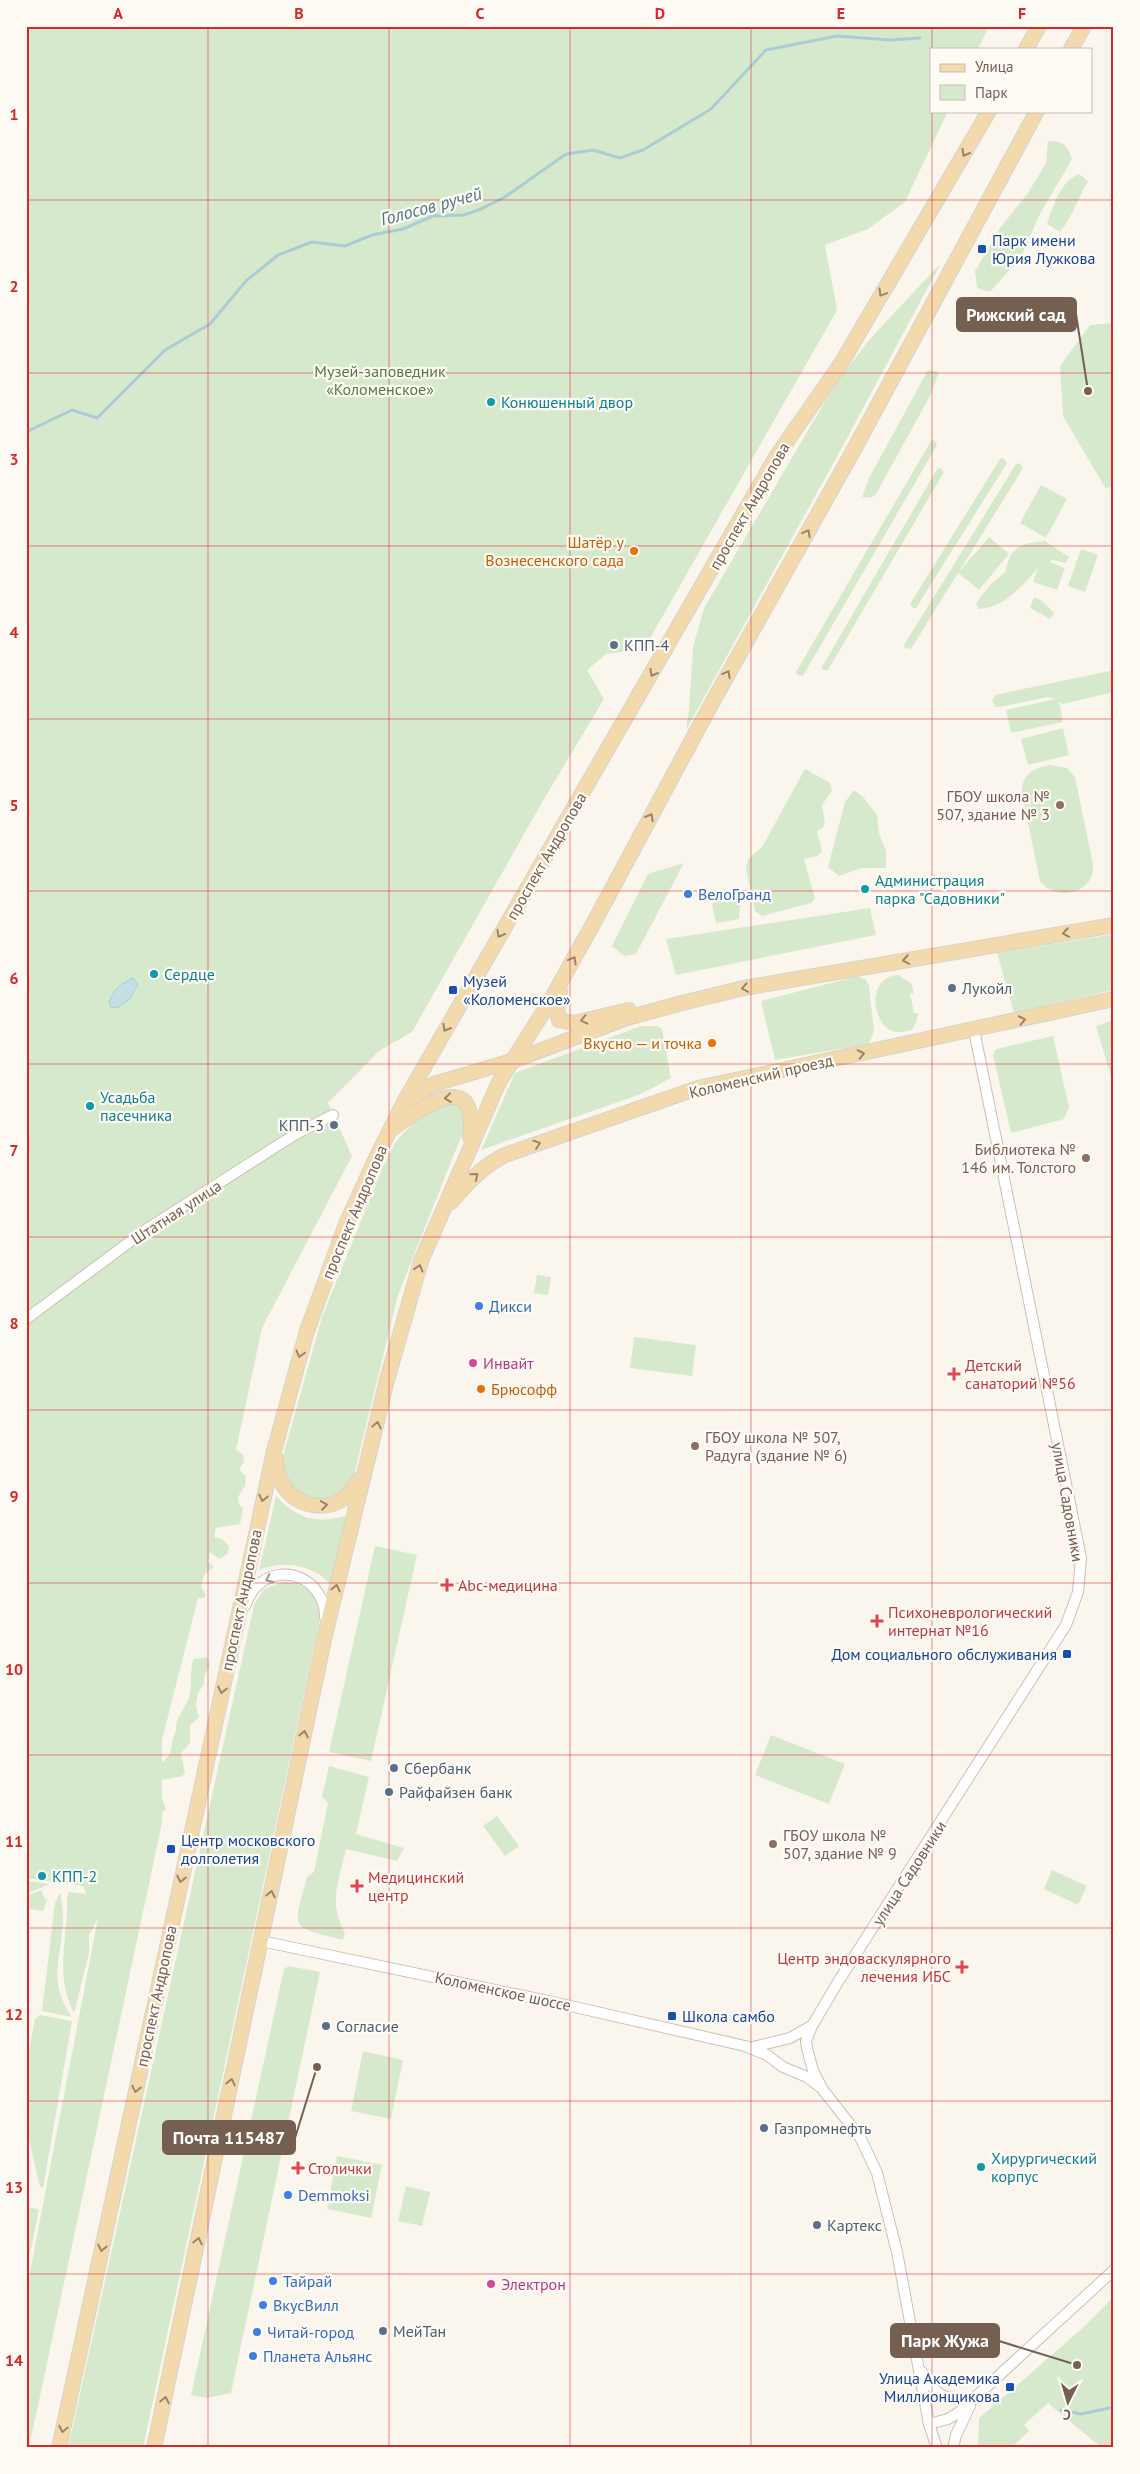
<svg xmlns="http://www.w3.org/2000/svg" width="1140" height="2474" viewBox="0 0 1140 2474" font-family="'PT Sans',sans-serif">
  <rect width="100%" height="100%" fill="#fbf6ed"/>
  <g fill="#d7e9cc">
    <path d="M26,26H989L978,49H931V111H948L905,202L868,229L825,245L837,310L644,649L606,654L587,670L604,699L544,799L412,1032L379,1051L328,1103L352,1156L262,1328L236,1450L243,1454L244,1462L239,1469L246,1477L245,1486L238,1497L239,1504L243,1509L240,1524L216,1528L214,1537L222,1539L229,1546L228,1554L219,1559L210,1552L208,1561L214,1567L204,1575L201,1587L206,1595L204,1598H198L162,1740V1762C174,1756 170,1741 176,1731C174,1719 186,1708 189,1697C192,1687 190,1675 192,1664L194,1659L207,1657L210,1665L204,1676V1684L198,1693L196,1706L199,1718L190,1725V1743L181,1753L185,1774L180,1777L162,1780V1798L166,1809L162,1813V1823L29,2448H26V2293L98,1918L89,1935V1953L74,2013C54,1975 68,1940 67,1898L69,1892L86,1894L83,1886L26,1878Z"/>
    <path d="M1048,141C1062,141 1068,145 1072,159L1039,216L1021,257L990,292L977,288L975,271L1000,228L1028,193L1046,163Z"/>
    <path d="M1079,174L1088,181C1078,198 1073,216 1060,232L1047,224C1054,205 1059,183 1079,174Z"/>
    <polygon points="941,263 839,453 686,730 689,710 693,647 704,608 834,386 869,340"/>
    <polygon points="1114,323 1114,485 1106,489 1063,416 1060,366 1090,325"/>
    <polygon points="928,370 939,372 930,396 876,494 870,498 862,497 869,478"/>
    <polygon points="934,440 937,445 803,676 797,675 796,672 931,441"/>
    <polygon points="1003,458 1007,463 916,608 913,608 910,604 1000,459"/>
    <polygon points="1019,463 1023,468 959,572 989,537 1009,554 979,590 958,573 911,649 905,648 904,645 1016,464"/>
    <polygon points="940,468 944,472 828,670 823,670 822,667 937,469"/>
    <polygon points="1041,485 1067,499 1046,538 1020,523"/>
    <path d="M1045,541L1069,557L1066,563L1053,560L1049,562L1065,568L1057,590L1033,582L1038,568C1021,587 1005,607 979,609L976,603L990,585L1006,571C1009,547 1022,543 1045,541Z"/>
    <polygon points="1081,549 1098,555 1085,592 1068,586"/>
    <polygon points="1034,597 1041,600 1054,613 1050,619 1030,608"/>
    <polygon points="1114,670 1114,692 1063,704 1059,702 1063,722 1011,733 1006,710 1055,699 1048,697 1000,707 996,707 992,701 995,695"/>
    <polygon points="1063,728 1069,755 1028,765 1021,739"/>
    <path d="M1050,765L1067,768L1075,777L1093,864C1096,893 1056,903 1040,881L1022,794C1021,774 1033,768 1050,765Z"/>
    <polygon points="805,769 830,783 832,791 822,805 825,822 823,828 817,831 822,851 818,856 804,859 815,898 811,903 762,916 755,911 746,869 748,859 762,847"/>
    <polygon points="854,790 864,798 877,815 879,833 886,851 886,868 862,868 839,876 828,867 845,802"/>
    <polygon points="684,863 636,954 624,956 612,946 648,874"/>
    <polygon points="734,893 741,898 739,919 716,923 712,905 716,898"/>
    <polygon points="870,908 876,935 676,975 666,939"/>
    <polygon points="1114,934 1114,990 1014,1013 997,953"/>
    <path d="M898,975L911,983L914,993L910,994L914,1013H918L917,1020L912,1030C907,1031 901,1033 896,1032C873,1029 864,977 898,975Z"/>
    <polygon points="858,976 866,980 869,986 874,1031 869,1044 775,1060 761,1001"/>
    <polygon points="1114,1020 1114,1087 1096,1026"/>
    <polygon points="641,1026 657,1026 662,1029 671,1078 641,1094 481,1150 515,1073"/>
    <polygon points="1053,1036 1069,1107 1064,1119 1011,1133 993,1055 996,1049"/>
    <path d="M457,1103C468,1111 466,1119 463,1132L398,1295L353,1479C350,1484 345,1491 341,1494C325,1504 297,1499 287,1482C284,1477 283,1469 281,1463L322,1317L382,1169L396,1141L419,1117L440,1105Z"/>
    <polygon points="537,1275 551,1277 548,1295 534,1293"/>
    <polygon points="634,1337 696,1345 692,1376 630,1368"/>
    <path d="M276,1496C299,1520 316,1524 348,1515L333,1584C327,1583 325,1578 320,1575C299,1563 281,1562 259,1570Z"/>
    <polygon points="375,1546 417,1555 371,1761 329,1752"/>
    <path d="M284,1582C307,1582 318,1596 320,1619L143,2448H68L254,1605L264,1589Z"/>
    <polygon points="771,1735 845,1764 829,1804 755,1775"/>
    <path d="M329,1766L369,1777L356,1834L404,1848L397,1861L346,1849C339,1881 328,1903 345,1933L343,1940C288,1926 293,1931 307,1877L314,1872L328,1803L322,1797Z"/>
    <polygon points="497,1816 519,1846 505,1856 483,1826"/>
    <polygon points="1052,1870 1087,1886 1078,1905 1044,1889"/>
    <polygon points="26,1881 50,1884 26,1894"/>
    <polygon points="42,1890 44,1898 47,1899 44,1910 41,1911 26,1908 26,1896"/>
    <path d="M60,1892C61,1899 63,1907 63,1915C63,1955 46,1980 72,2017L42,2011L55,1903Z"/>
    <polygon points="289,1966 320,1972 231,2393 207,2398 191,2395 284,1969"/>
    <polygon points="40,2015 72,2021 43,2188 40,2187 26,2127 26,2065 35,2019"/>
    <polygon points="363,2051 403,2060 391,2119 351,2111"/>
    <polygon points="337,2156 382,2165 371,2218 327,2209"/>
    <polygon points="406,2186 430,2192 422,2226 398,2221"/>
    <polygon points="26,2207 39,2209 30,2254 26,2255"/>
    <polygon points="1114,2296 1114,2448 1102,2448 1048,2403 1024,2425 1029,2431 1011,2448 978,2448 979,2418 1085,2326"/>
  </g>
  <path fill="#c2dfe4" stroke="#aacdd5" d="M133,978L138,984L130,999L117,1008L111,1007L109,1003C112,990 122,983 133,978Z"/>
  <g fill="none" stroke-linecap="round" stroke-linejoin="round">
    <g stroke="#aacdd5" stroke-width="3">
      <polyline points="26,432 72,410 97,418 165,350 210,324 246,281 278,255 312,242 345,246 372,235 403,229 433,216 464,215 481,209 505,197 566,154 593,150 620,158 643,150 711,109 766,50 837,36 890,40 920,38"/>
      <polyline points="1061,2410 1081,2414 1114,2407"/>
    </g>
    <g stroke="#cdbfb3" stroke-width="12">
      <g id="minor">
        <polyline points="26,1319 147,1229 294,1135 333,1115"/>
        <path d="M245,1606C248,1599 251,1591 257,1586C284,1560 325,1581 325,1617"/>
        <polyline points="261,1941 553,2002 745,2046 767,2055 783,2067 807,2077 820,2087"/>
        <polyline points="753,2047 790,2038 811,2026"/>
        <path d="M922,2372C937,2398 944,2399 973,2399"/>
        <polyline points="929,2424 948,2419 958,2413 1114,2270"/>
        <polyline points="937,2448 929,2424 897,2252 877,2173 860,2137 823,2090 813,2071 807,2048 806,2041 812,2026 838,1982 1066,1625 1078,1592 1081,1558 974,1030"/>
        <polyline points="953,2448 956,2435 970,2406"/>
      </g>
    </g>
    <g stroke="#d8d2ce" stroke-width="16">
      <g id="major">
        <polyline points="1026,49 1039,26"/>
        <polyline points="1071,49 1084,26"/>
        <polyline points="560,991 557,1012 559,1020 574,1023 629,1010"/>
        <polyline points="407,1100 434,1084 515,1060 627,1018 682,1003 744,988 1114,925"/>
        <path d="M392,1129C421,1107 479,1066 470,1137"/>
        <path d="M451,1202C467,1183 483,1166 505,1155L698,1088L1114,999"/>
        <path d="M275,1456C277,1464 277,1472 280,1479C290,1504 321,1513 343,1499C350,1494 355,1485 361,1478"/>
        <polyline points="59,2448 274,1451 307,1331 346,1224 376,1158 404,1102 776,457 842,362 989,111"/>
        <polyline points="154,2448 325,1635 387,1380 421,1261 499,1082 549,1003 592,926 713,701 851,455 1037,111"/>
      </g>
    </g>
    <use href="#minor" stroke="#fff" stroke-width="10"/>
    <use href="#major" stroke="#f3daad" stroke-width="14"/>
  </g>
  <defs><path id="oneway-chevron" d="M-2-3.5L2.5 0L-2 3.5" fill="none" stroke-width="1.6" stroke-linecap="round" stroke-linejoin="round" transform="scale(1.25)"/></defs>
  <g stroke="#9b846d">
    <use href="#oneway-chevron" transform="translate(965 153) rotate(120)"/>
    <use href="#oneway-chevron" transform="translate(882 293) rotate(121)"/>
    <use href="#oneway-chevron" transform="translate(807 533) rotate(-61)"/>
    <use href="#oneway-chevron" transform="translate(653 673) rotate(120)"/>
    <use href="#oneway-chevron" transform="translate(727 674) rotate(-61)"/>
    <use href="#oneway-chevron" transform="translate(650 817) rotate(-62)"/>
    <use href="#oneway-chevron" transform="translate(1066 933) rotate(170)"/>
    <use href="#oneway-chevron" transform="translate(500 934) rotate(120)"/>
    <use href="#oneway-chevron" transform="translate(573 960) rotate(-61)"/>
    <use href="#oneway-chevron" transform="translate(906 960) rotate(170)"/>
    <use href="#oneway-chevron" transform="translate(745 988) rotate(169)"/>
    <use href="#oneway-chevron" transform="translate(584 1020) rotate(167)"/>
    <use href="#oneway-chevron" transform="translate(1022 1020) rotate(-12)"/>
    <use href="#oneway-chevron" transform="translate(446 1028) rotate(120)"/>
    <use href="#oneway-chevron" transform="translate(861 1054) rotate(-12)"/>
    <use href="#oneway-chevron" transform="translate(448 1098) rotate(174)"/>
    <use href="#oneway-chevron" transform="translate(537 1144) rotate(-19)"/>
    <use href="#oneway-chevron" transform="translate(475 1176) rotate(-40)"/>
    <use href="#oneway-chevron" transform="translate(419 1268) rotate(-73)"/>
    <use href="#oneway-chevron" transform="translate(300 1354) rotate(106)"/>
    <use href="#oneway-chevron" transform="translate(377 1425) rotate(-77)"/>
    <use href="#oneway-chevron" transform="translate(263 1498) rotate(102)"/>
    <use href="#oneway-chevron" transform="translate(324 1505) rotate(-8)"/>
    <use href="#oneway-chevron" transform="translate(336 1588) rotate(-77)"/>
    <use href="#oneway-chevron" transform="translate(222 1690) rotate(102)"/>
    <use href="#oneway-chevron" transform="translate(304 1734) rotate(-78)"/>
    <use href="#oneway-chevron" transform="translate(181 1879) rotate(102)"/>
    <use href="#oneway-chevron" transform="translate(271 1894) rotate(-78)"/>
    <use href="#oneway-chevron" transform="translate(231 2082) rotate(-78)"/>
    <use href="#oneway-chevron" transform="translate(136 2089) rotate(102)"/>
    <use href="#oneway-chevron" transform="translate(198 2241) rotate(-78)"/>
    <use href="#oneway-chevron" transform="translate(102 2248) rotate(102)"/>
    <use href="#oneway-chevron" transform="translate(165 2400) rotate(-78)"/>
    <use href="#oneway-chevron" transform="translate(63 2429) rotate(102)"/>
  </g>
  <use stroke="#a5978e" href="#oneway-chevron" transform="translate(269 1579) rotate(156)"/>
  <path fill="none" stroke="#d62828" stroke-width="1" stroke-opacity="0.55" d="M208,26V2448M389,26V2448M570,26V2448M751,26V2448M932,26V49M932,111V2448M26,200H1114M26,373H1114M26,546H1114M26,719H1114M26,891H1114M26,1064H1114M26,1237H1114M26,1410H1114M26,1583H1114M26,1755H1114M26,1928H1114M26,2101H1114M26,2274H1114"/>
  <g fill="#1a4fb4" stroke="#fefaf4" stroke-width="2">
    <rect x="977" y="244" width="10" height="10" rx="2.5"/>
    <rect x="448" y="985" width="10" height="10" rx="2.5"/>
    <rect x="1062" y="1649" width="10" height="10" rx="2.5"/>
    <rect x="166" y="1844" width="10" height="10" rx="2.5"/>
    <rect x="667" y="2011" width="10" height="10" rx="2.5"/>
    <rect x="1005" y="2382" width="10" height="10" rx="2.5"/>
  </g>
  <g fill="#0f9aa8" stroke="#fefaf4" stroke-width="2">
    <circle cx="491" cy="402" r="5"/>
    <circle cx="865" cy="889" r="5"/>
    <circle cx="154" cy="974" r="5"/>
    <circle cx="90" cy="1106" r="5"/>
    <circle cx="42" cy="1876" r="5"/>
    <circle cx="981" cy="2167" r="5"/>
  </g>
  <g fill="#e8710a" stroke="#fefaf4" stroke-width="2">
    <circle cx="634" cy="551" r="5"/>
    <circle cx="712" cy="1043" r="5"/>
    <circle cx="481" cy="1389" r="5"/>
  </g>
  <g fill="#5c6f8a" stroke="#fefaf4" stroke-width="2">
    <circle cx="614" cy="645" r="5"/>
    <circle cx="952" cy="988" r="5"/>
    <circle cx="334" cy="1125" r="5"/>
    <circle cx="394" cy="1768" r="5"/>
    <circle cx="389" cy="1792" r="5"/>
    <circle cx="326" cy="2026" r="5"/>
    <circle cx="764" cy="2128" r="5"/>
    <circle cx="817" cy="2225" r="5"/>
    <circle cx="383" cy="2331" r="5"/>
  </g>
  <g fill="#8d6e63" stroke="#fefaf4" stroke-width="2">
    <circle cx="1060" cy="805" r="5"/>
    <circle cx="1086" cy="1158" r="5"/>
    <circle cx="695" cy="1446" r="5"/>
    <circle cx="773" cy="1844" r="5"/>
  </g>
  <g fill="#3f7fe0" stroke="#fefaf4" stroke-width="2">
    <circle cx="688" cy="894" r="5"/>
    <circle cx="479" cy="1306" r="5"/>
    <circle cx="288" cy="2195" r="5"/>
    <circle cx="273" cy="2281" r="5"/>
    <circle cx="263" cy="2305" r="5"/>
    <circle cx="257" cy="2332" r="5"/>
    <circle cx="253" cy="2356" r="5"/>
  </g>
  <g fill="#d1479c" stroke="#fefaf4" stroke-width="2">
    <circle cx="473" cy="1363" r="5"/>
    <circle cx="491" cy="2284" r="5"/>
  </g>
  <g fill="#e0444e" stroke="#fefaf4" stroke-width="2">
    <path d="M951.5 1366.5h5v5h5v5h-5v5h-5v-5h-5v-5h5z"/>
    <path d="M444.5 1577.5h5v5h5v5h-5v5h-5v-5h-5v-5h5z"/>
    <path d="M874.5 1613.5h5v5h5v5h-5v5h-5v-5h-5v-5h5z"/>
    <path d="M354.5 1878.5h5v5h5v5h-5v5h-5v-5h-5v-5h5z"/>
    <path d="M959.5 1959.5h5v5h5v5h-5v5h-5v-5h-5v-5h5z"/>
    <path d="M295.5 2160.5h5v5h5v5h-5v5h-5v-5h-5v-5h5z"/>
  </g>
  <g text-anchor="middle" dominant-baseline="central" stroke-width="4.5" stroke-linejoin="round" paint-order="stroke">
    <g font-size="16" fill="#164399" stroke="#fefaf4" text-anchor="start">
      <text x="992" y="240">Парк имени<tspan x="992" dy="18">Юрия Лужкова</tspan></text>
      <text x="463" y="981">Музей<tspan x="463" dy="18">«Коломенское»</tspan></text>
      <text x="1057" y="1654" text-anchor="end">Дом социального обслуживания</text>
      <text x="181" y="1840">Центр московского<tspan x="181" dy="18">долголетия</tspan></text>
      <text x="682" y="2016">Школа самбо</text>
      <text x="1000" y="2378" text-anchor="end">Улица Академика<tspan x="1000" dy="18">Миллионщикова</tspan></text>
    </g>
    <g font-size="16" fill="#57794a" stroke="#fefaf4">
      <text x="380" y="371">Музей-заповедник<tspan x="380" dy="18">«Коломенское»</tspan></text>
    </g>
    <g font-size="16" fill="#0d838f" stroke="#fefaf4" text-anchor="start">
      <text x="501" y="402">Конюшенный двор</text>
      <text x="875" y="880">Администрация<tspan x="875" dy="18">парка "Садовники"</tspan></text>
      <text x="164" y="974">Сердце</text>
      <text x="100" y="1097">Усадьба<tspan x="100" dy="18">пасечника</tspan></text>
      <text x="52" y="1876">КПП-2</text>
      <text x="991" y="2158">Хирургический<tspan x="991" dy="18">корпус</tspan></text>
    </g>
    <g font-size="16" fill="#755f51" stroke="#fefaf4">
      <text transform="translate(749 506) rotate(-60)">проспект Андропова</text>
      <text transform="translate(546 856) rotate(-60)">проспект Андропова</text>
      <text transform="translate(761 1076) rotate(-13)">Коломенский проезд</text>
      <text transform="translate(176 1212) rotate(-33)">Штатная улица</text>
      <text transform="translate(354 1212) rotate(-67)">проспект Андропова</text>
      <text transform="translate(1068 1502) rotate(80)">улица Садовники</text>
      <text transform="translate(241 1600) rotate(-78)">проспект Андропова</text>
      <text transform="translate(909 1873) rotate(-57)">улица Садовники</text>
      <text transform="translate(503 1991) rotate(12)">Коломенское шоссе</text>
      <text transform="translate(156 1996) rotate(-78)">проспект Андропова</text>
    </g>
    <g font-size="16" fill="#c56008" stroke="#fefaf4" text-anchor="end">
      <text x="624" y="542">Шатёр у<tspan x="624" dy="18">Вознесенского сада</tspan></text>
      <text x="702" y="1043">Вкусно — и точка</text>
      <text x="491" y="1389" text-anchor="start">Брюсофф</text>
    </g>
    <g font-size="16" fill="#4e5e75" stroke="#fefaf4" text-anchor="start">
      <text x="624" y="645">КПП-4</text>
      <text x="962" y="988">Лукойл</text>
      <text x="324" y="1125" text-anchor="end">КПП-3</text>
      <text x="404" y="1768">Сбербанк</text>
      <text x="399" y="1792">Райфайзен банк</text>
      <text x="336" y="2026">Согласие</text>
      <text x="774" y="2128">Газпромнефть</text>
      <text x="827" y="2225">Картекс</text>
      <text x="393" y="2331">МейТан</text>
    </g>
    <g font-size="16" fill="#785e54" stroke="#fefaf4" text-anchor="end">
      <text x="1050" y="796">ГБОУ школа №<tspan x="1050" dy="18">507, здание № 3</tspan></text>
      <text x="1076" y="1149">Библиотека №<tspan x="1076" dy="18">146 им. Толстого</tspan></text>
      <text x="705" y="1437" text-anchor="start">ГБОУ школа № 507,<tspan x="705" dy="18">Радуга (здание № 6)</tspan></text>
      <text x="783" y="1835" text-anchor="start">ГБОУ школа №<tspan x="783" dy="18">507, здание № 9</tspan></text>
    </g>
    <g font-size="16" fill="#366cbe" stroke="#fefaf4" text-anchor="start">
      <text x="698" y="894">ВелоГранд</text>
      <text x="489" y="1306">Дикси</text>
      <text x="298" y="2195">Demmoksi</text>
      <text x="283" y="2281">Тайрай</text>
      <text x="273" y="2305">ВкусВилл</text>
      <text x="267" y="2332">Читай-город</text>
      <text x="263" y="2356">Планета Альянс</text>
    </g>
    <g font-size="16" fill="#b23c85" stroke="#fefaf4" text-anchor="start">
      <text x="483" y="1363">Инвайт</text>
      <text x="501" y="2284">Электрон</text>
    </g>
    <g font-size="16" fill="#be3a42" stroke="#fefaf4" text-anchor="start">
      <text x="965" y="1365">Детский<tspan x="965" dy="18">санаторий №56</tspan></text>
      <text x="458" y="1585">Abc-медицина</text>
      <text x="888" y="1612">Психоневрологический<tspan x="888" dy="18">интернат №16</tspan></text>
      <text x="368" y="1877">Медицинский<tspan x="368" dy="18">центр</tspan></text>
      <text x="951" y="1958" text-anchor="end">Центр эндоваскулярного<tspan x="951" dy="18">лечения ИБС</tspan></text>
      <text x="308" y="2168">Столички</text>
    </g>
    <g font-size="18" font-style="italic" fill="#4c7b86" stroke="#fefaf4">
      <text transform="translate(431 206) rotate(-15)">Голосов ручей</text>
    </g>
  </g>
  <path fill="none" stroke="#755f51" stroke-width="2" d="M1088 391L1076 314M317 2067L295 2138M1077 2365L999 2341"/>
  <g fill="#755f51" stroke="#fefaf4" stroke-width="2">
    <circle cx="1088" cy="391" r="5"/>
    <circle cx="317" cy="2067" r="5"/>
    <circle cx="1077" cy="2365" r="5"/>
  </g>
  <g fill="#755f51" stroke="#755f51" stroke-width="2">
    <rect x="957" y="298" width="119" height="33" rx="5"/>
    <rect x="163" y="2121" width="132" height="33" rx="5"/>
    <rect x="891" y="2324" width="108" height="33" rx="5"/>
  </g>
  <g font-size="18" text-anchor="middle" font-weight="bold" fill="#fff">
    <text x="1016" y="321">Рижский сад</text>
    <text x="229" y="2144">Почта 115487</text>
    <text x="945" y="2347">Парк Жужа</text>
  </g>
  <rect width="1140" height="2474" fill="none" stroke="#fefaf4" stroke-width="55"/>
  <rect x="930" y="48" width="162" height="65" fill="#fefaf4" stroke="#c7bcb3"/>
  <rect x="940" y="64" width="25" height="8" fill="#f3daad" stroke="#c7bcb3"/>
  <text x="975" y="72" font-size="15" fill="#755f51">Улица</text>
  <rect x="940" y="85" width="25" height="15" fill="#d7e9cc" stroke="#c7bcb3"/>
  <text x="975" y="98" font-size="15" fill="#755f51">Парк</text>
  <g transform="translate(1068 2402) rotate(185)" stroke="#fefaf4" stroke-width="4" paint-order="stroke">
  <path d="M0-4L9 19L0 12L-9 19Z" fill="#755f51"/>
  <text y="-8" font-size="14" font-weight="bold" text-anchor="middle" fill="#755f51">С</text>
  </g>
  <rect x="28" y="28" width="1084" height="2418" fill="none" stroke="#d62828" stroke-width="2"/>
  <g font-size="16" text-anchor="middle" font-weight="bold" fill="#d62828">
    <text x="118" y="19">A</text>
    <text x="299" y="19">B</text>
    <text x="480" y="19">C</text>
    <text x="660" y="19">D</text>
    <text x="841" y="19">E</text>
    <text x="1022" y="19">F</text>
    <text x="14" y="120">1</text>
    <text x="14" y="292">2</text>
    <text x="14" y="465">3</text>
    <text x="14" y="638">4</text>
    <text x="14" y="811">5</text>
    <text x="14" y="984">6</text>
    <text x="14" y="1156">7</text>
    <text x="14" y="1329">8</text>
    <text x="14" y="1502">9</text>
    <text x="14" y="1675">10</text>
    <text x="14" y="1847">11</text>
    <text x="14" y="2020">12</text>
    <text x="14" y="2193">13</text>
    <text x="14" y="2366">14</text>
  </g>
</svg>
